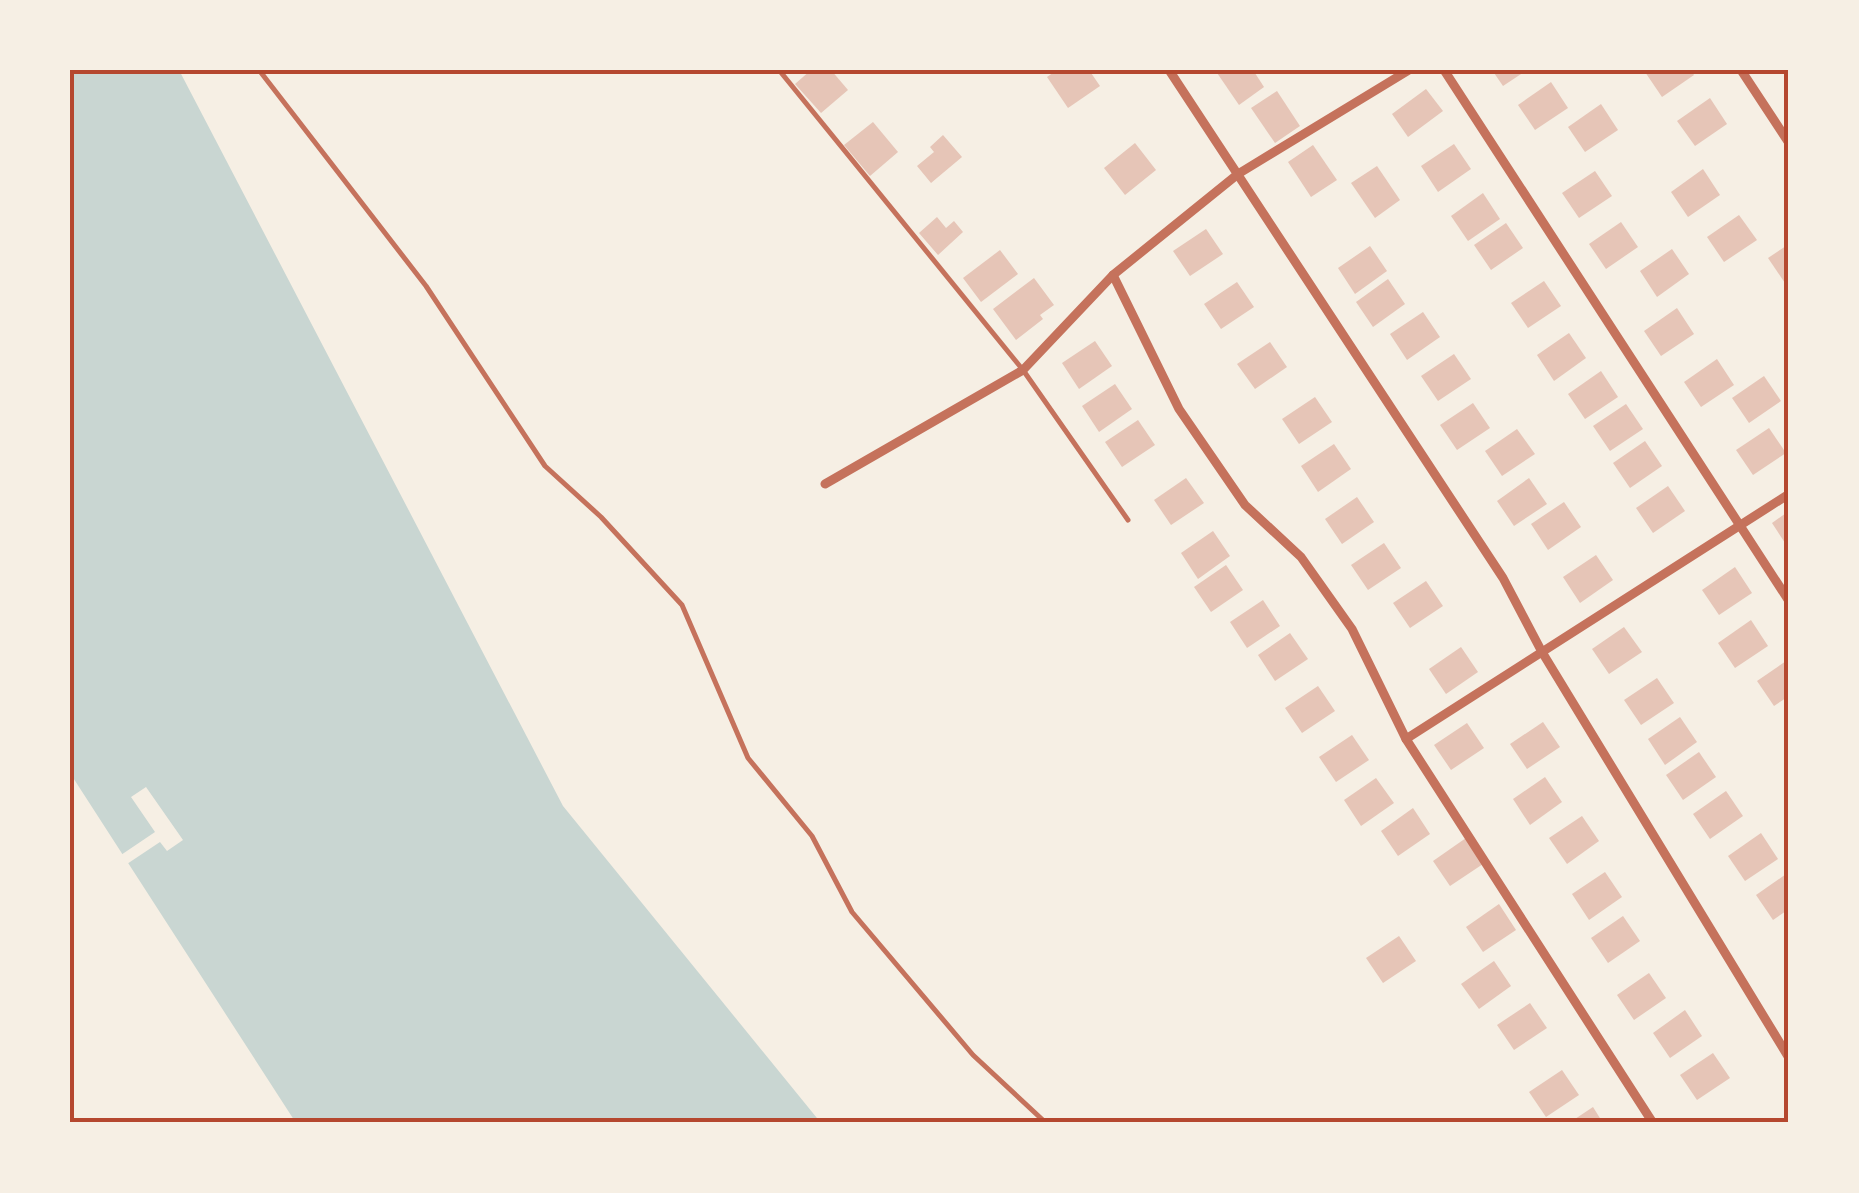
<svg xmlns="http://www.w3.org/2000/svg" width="1859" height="1193" viewBox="0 0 1859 1193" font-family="Arial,sans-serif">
  <rect width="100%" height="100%" fill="#f6efe4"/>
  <polygon fill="#c9d6d2" points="70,70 179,70 563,806 821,1123 296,1123 70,773"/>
  <polygon fill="#f6efe4" points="146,787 183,840 167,851 160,842 124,866 118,857 155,832 131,797"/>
  <g fill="#e6c5b7">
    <polygon points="811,70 831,70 848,90 821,113 795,84"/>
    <polygon points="1057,70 1089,70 1100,86 1068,108 1047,77"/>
    <polygon points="1215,70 1253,70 1264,87 1239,105"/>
    <polygon points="1492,70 1527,70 1503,86"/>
    <polygon points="1647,70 1691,70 1694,75 1662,97 1645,72"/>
    <polygon points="1551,82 1568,108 1535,130 1518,105"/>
    <polygon points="1426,89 1443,111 1408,137 1392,114"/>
    <polygon points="1277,91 1300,126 1275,143 1251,108"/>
    <polygon points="1710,98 1727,124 1695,146 1677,121"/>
    <polygon points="1601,104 1618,130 1585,152 1568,127"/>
    <polygon points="873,122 898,152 870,176 844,145"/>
    <polygon points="943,135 962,157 931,183 917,166 934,152 930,147"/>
    <polygon points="1135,143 1156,170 1125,195 1104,168"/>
    <polygon points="1454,144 1471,169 1438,192 1421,166"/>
    <polygon points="1313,145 1337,180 1311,197 1288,162"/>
    <polygon points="1377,166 1400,200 1375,218 1351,183"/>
    <polygon points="1703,169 1720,195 1688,217 1671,192"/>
    <polygon points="1595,171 1612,196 1579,218 1562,193"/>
    <polygon points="1483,193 1500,219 1468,241 1451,216"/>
    <polygon points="1739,215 1757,240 1724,262 1707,237"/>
    <polygon points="937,217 946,228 954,221 963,232 938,255 919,233"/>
    <polygon points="1621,222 1638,247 1606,269 1589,244"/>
    <polygon points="1506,223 1523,248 1491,270 1474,245"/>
    <polygon points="1206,229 1223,254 1190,276 1173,251"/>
    <polygon points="1789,244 1789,281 1785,283 1768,258"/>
    <polygon points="1370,246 1387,271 1355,294 1338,268"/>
    <polygon points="1672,249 1689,274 1657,297 1640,271"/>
    <polygon points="1000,250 1018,274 981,302 963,278"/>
    <polygon points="1034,278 1054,305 1040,315 1043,319 1016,340 993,309"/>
    <polygon points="1388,279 1405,304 1373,327 1356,302"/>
    <polygon points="1544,281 1561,306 1528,328 1511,303"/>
    <polygon points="1237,282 1254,307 1221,329 1204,304"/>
    <polygon points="1677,308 1694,334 1661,356 1644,331"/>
    <polygon points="1423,312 1440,337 1407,360 1390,334"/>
    <polygon points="1569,333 1586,358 1554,381 1537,355"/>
    <polygon points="1095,341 1112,366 1079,389 1062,363"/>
    <polygon points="1270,342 1287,367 1255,389 1237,364"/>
    <polygon points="1454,354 1471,379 1438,401 1421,376"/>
    <polygon points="1717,359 1734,385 1701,407 1684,382"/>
    <polygon points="1601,371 1618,397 1585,419 1568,394"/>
    <polygon points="1764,376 1781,401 1749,423 1732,398"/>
    <polygon points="1115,384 1132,409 1099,432 1082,406"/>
    <polygon points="1315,397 1332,422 1299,444 1282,419"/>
    <polygon points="1473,403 1490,428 1457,450 1440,425"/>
    <polygon points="1626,404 1643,429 1610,451 1593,426"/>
    <polygon points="1138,420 1155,445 1122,467 1105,442"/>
    <polygon points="1769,428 1786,453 1753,475 1736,450"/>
    <polygon points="1517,429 1535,454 1502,476 1485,451"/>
    <polygon points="1645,441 1662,466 1630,488 1613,463"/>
    <polygon points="1334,444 1351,469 1318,492 1301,466"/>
    <polygon points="1186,478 1204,503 1171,525 1154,500"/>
    <polygon points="1529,478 1547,504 1514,526 1497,501"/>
    <polygon points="1668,486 1685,511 1653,533 1636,508"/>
    <polygon points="1357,497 1374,522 1342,544 1325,519"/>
    <polygon points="1564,502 1581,527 1548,550 1531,524"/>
    <polygon points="1789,511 1789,549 1772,523"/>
    <polygon points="1213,531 1230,556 1198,579 1181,553"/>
    <polygon points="1384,543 1401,568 1368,590 1351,565"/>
    <polygon points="1596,555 1613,580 1580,603 1563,577"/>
    <polygon points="1226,565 1243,590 1211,612 1194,587"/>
    <polygon points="1735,567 1752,593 1719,615 1702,590"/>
    <polygon points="1426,581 1443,606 1410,628 1393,603"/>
    <polygon points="1263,600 1280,626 1247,648 1230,622"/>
    <polygon points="1751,620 1768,646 1735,668 1718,643"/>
    <polygon points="1624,627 1642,652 1609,674 1592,649"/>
    <polygon points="1290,633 1308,659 1275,681 1258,655"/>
    <polygon points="1461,647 1478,672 1446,694 1429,669"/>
    <polygon points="1789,659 1789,696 1774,706 1757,681"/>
    <polygon points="1657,678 1674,703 1641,725 1624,700"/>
    <polygon points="1318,686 1335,711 1302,733 1285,708"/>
    <polygon points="1680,717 1697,742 1665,765 1648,739"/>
    <polygon points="1543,722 1560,747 1527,769 1510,744"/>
    <polygon points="1467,723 1484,748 1451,770 1434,745"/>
    <polygon points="1352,735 1369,760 1336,782 1319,757"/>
    <polygon points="1699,752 1716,777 1683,800 1666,775"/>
    <polygon points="1545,777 1562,802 1530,825 1513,799"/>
    <polygon points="1376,778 1394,803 1361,826 1344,800"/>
    <polygon points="1726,791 1743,816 1710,839 1693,814"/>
    <polygon points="1413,808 1430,834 1398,856 1381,831"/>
    <polygon points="1582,816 1599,841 1567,864 1549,838"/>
    <polygon points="1761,833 1778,859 1745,881 1728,856"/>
    <polygon points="1466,838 1483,864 1450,886 1433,861"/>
    <polygon points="1605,872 1622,897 1589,920 1572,894"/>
    <polygon points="1789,872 1789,909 1773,920 1756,895"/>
    <polygon points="1499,904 1516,930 1483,952 1466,927"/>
    <polygon points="1623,916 1640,941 1608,963 1591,938"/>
    <polygon points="1399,936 1416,961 1383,983 1366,958"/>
    <polygon points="1494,961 1511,986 1479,1009 1461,984"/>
    <polygon points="1649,973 1666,998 1634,1020 1617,995"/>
    <polygon points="1530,1003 1547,1028 1514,1050 1497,1025"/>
    <polygon points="1685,1010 1702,1036 1670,1058 1653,1033"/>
    <polygon points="1713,1053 1730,1078 1697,1100 1680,1075"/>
    <polygon points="1562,1070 1579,1095 1546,1117 1529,1092"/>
    <polygon points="1593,1107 1603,1123 1569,1123"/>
  </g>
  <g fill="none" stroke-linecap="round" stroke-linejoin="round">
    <g stroke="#c5725c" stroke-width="5">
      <polyline points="259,70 426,286 545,466 601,517 682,605 748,758 812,836 852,912 973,1055 1046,1123"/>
      <polyline points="779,70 1023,370 1128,520"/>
    </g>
    <g stroke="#c5725c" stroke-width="9">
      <polyline points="1169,70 1503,578 1542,652 1789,1058"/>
      <polyline points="1444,70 1789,601"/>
      <polyline points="1741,70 1789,143"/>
      <polyline points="1113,275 1179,409 1245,505 1301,557 1352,629 1406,739 1653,1123"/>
      <polyline points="825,484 1023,370 1113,275 1238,174 1409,70"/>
      <polyline points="1406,739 1789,494"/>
    </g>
  </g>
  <rect width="1859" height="1193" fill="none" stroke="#f6efe4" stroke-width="145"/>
  <rect x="72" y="72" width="1714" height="1048" fill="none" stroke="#b5482f" stroke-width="4"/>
</svg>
